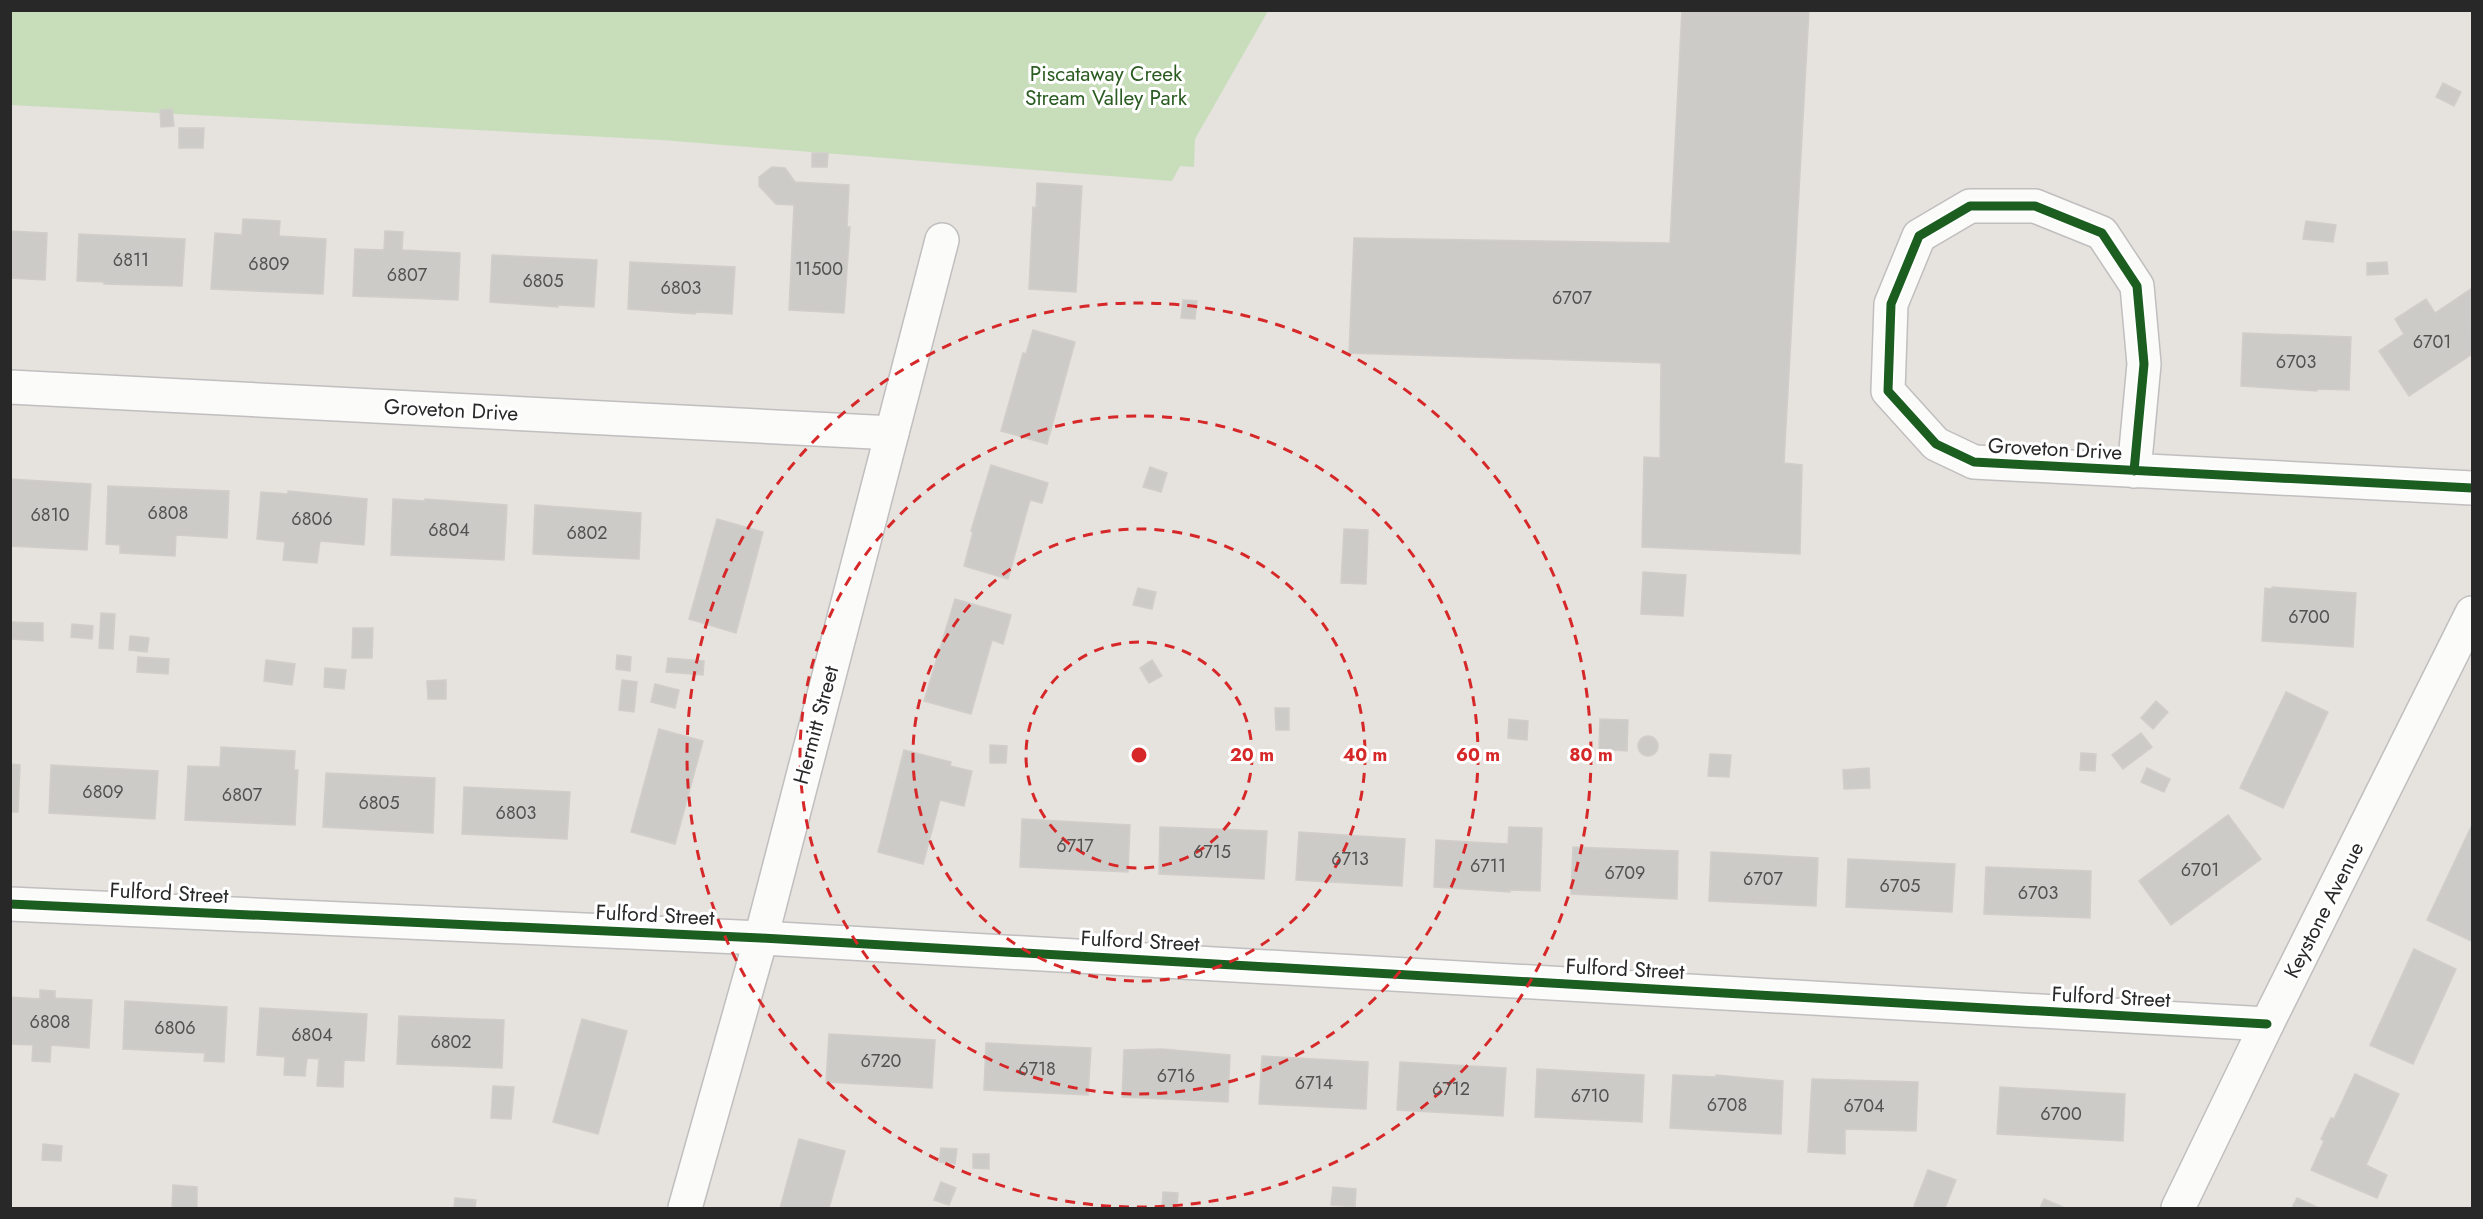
<svg xmlns="http://www.w3.org/2000/svg" width="2483" height="1219" viewBox="0 0 2483 1219" font-family="Jost,sans-serif">
  <rect width="100%" height="100%" fill="#e6e2de"/>
  <polygon fill="#c8debb" points="10,11 1268,11 1195,139 1194,167 1180,166 1172,181 661,140 11,105"/>
  <g fill="#cdcbc8" stroke="#d1ceca" stroke-width="1.5">
    <polygon points="1682,10 1809,10 1784,463 1802,465 1800,554 1642,547 1644,457 1660,458 1661,363 1349,353 1354,238 1670,243"/>
    <polygon points="2443,83 2461,92 2454,106 2436,97"/>
    <polygon points="172,109 174,126 161,127 160,110"/>
    <polygon points="179,128 204,128 203,148 179,148"/>
    <polygon points="812,153 828,153 827,167 812,167"/>
    <polygon points="772,167 785,168 795,182 849,185 847,227 850,227 844,313 789,310 794,205 776,204 759,186 759,177"/>
    <polygon points="1037,183 1082,186 1076,292 1029,289 1033,207 1036,208"/>
    <polygon points="243,219 280,221 279,236 326,239 323,294 211,289 215,233 242,235"/>
    <polygon points="2306,221 2336,225 2333,242 2303,239"/>
    <polygon points="10,231 47,233 45,280 10,278"/>
    <polygon points="385,231 403,232 402,250 460,253 458,300 353,296 355,249 384,250"/>
    <polygon points="79,234 185,239 182,286 104,284 104,282 77,281"/>
    <polygon points="492,255 597,260 594,307 558,305 558,307 490,302"/>
    <polygon points="630,262 735,267 732,314 696,312 695,314 628,309"/>
    <polygon points="2387,262 2388,274 2367,275 2367,263"/>
    <polygon points="2471,289 2472,354 2409,396 2379,351 2404,334 2395,319 2426,299 2435,313"/>
    <polygon points="1183,300 1197,301 1195,319 1181,318"/>
    <polygon points="1033,330 1075,342 1047,444 1001,431 1023,353 1026,354"/>
    <polygon points="2243,333 2351,337 2349,390 2317,389 2317,391 2241,386"/>
    <polygon points="991,465 1048,483 1042,503 1030,500 1008,579 964,566 973,532 971,531"/>
    <polygon points="1150,467 1167,473 1161,492 1143,487"/>
    <polygon points="10,479 91,484 87,550 10,546"/>
    <polygon points="108,486 229,491 227,538 176,535 175,556 120,553 120,545 106,544"/>
    <polygon points="288,491 367,499 364,545 320,541 317,563 283,560 285,542 257,539 261,492 288,494"/>
    <polygon points="393,499 425,501 425,499 507,505 504,560 391,555"/>
    <polygon points="535,505 641,513 639,559 533,554"/>
    <polygon points="717,519 763,532 736,633 689,619"/>
    <polygon points="1344,529 1368,530 1366,584 1341,583"/>
    <polygon points="1643,572 1686,575 1683,616 1641,614"/>
    <polygon points="2272,587 2356,593 2353,647 2262,641 2265,588 2272,589"/>
    <polygon points="1138,588 1156,592 1152,609 1133,605"/>
    <polygon points="955,599 1011,615 1003,644 992,640 971,714 924,701"/>
    <polygon points="101,613 115,614 113,649 99,648"/>
    <polygon points="10,622 43,623 43,641 10,639"/>
    <polygon points="72,624 93,626 92,639 71,637"/>
    <polygon points="353,628 373,628 372,658 352,658"/>
    <polygon points="130,636 149,638 147,652 129,650"/>
    <polygon points="617,655 631,657 630,671 616,669"/>
    <polygon points="138,657 169,659 168,674 137,672"/>
    <polygon points="668,658 704,661 703,675 666,672"/>
    <polygon points="266,660 295,664 292,685 264,681"/>
    <polygon points="1152,660 1162,676 1149,683 1140,668"/>
    <polygon points="325,668 346,670 344,689 324,687"/>
    <polygon points="446,680 446,699 428,699 427,681"/>
    <polygon points="622,680 637,682 634,712 619,710"/>
    <polygon points="655,684 679,690 675,708 651,702"/>
    <polygon points="2286,692 2328,712 2283,808 2240,788"/>
    <polygon points="2156,701 2168,712 2153,729 2141,718"/>
    <polygon points="1275,708 1289,708 1289,730 1276,730"/>
    <polygon points="1509,719 1528,721 1527,740 1508,738"/>
    <polygon points="1600,719 1628,720 1627,751 1599,749"/>
    <polygon points="659,729 703,741 675,844 631,832"/>
    <polygon points="2141,733 2152,747 2123,769 2112,755"/>
    <circle cx="1648" cy="746" r="10"/>
    <polygon points="990,745 1007,746 1006,763 990,763"/>
    <polygon points="221,747 295,751 294,770 298,770 295,825 185,820 188,766 220,767"/>
    <polygon points="904,750 951,762 950,766 972,771 964,806 940,800 923,864 878,852"/>
    <polygon points="2081,753 2096,754 2095,771 2080,770"/>
    <polygon points="1710,754 1731,755 1729,777 1708,776"/>
    <polygon points="10,764 20,765 18,812 10,812"/>
    <polygon points="51,765 158,771 155,819 49,813"/>
    <polygon points="1869,768 1870,788 1844,789 1843,770"/>
    <polygon points="2147,768 2170,779 2164,792 2141,782"/>
    <polygon points="326,773 435,778 433,833 323,827"/>
    <polygon points="464,787 570,792 567,839 462,834"/>
    <polygon points="2228,815 2261,859 2171,925 2139,881"/>
    <polygon points="1022,819 1130,825 1128,872 1020,867"/>
    <polygon points="2472,825 2472,938 2471,941 2427,920"/>
    <polygon points="1160,827 1267,831 1264,879 1159,874"/>
    <polygon points="1509,827 1542,828 1540,891 1509,890 1510,892 1434,887 1436,840 1508,844"/>
    <polygon points="1299,832 1405,839 1402,886 1296,880"/>
    <polygon points="1573,847 1678,851 1677,899 1571,894"/>
    <polygon points="1711,852 1818,858 1816,906 1709,901"/>
    <polygon points="1848,859 1955,864 1952,912 1846,907"/>
    <polygon points="1986,867 2091,871 2090,918 1984,914"/>
    <polygon points="2414,949 2456,969 2413,1064 2370,1045"/>
    <polygon points="40,990 55,991 55,998 92,1000 89,1048 51,1045 50,1062 32,1061 33,1045 10,1044 10,997 40,999"/>
    <polygon points="125,1001 227,1007 224,1062 204,1061 205,1053 123,1049"/>
    <polygon points="260,1008 367,1014 364,1061 344,1060 343,1087 317,1086 319,1059 307,1058 305,1076 284,1075 285,1057 257,1055"/>
    <polygon points="399,1016 504,1020 502,1068 397,1064"/>
    <polygon points="582,1019 627,1031 598,1134 553,1122"/>
    <polygon points="829,1034 935,1040 932,1088 826,1082"/>
    <polygon points="986,1043 1091,1048 1088,1095 984,1090"/>
    <polygon points="1162,1049 1230,1055 1228,1102 1122,1097 1124,1050"/>
    <polygon points="1262,1056 1368,1062 1366,1109 1259,1104"/>
    <polygon points="1400,1062 1506,1068 1503,1116 1397,1110"/>
    <polygon points="1537,1069 1644,1075 1642,1122 1535,1117"/>
    <polygon points="2355,1074 2399,1094 2366,1165 2387,1175 2377,1198 2311,1170 2324,1141 2321,1139 2331,1118 2334,1119"/>
    <polygon points="1673,1075 1716,1077 1716,1075 1783,1081 1781,1134 1670,1128"/>
    <polygon points="1812,1079 1918,1082 1916,1131 1845,1129 1845,1154 1808,1152"/>
    <polygon points="493,1086 514,1087 511,1119 491,1118"/>
    <polygon points="2000,1087 2125,1094 2123,1141 1997,1134"/>
    <polygon points="799,1139 845,1151 829,1208 780,1208"/>
    <polygon points="43,1144 62,1146 61,1161 42,1160"/>
    <polygon points="941,1148 957,1149 955,1164 939,1162"/>
    <polygon points="973,1154 989,1154 989,1169 973,1168"/>
    <polygon points="1928,1170 1956,1180 1945,1208 1921,1208 1914,1206"/>
    <polygon points="941,1182 956,1188 949,1205 934,1200"/>
    <polygon points="173,1185 197,1187 197,1208 172,1208"/>
    <polygon points="1333,1187 1356,1189 1355,1207 1331,1205"/>
    <polygon points="1163,1192 1178,1193 1177,1208 1162,1208"/>
    <polygon points="455,1198 476,1200 475,1208 454,1208"/>
    <polygon points="2297,1198 2319,1208 2292,1208"/>
    <polygon points="2044,1199 2065,1208 2040,1208"/>
  </g>
  <g fill="none" stroke-linecap="round" stroke-linejoin="round">
    <g stroke="#c0bebf" stroke-width="36">
      <g id="street">
        <polyline points="10,387 892,433"/>
        <polyline points="2134,471 2144,364 2137,286 2102,233 2035,206 1970,206 1919,236 1891,304 1888,391 1936,444 1974,462 2472,488"/>
        <polyline points="10,904 761,938 2267,1024"/>
        <polyline points="685,1208 761,938 942,240"/>
        <polyline points="2178,1208 2267,1024 2472,613"/>
      </g>
    </g>
    <use href="#street" stroke="#fbfbfa" stroke-width="33"/>
    <g stroke="#fff" stroke-width="13">
      <g id="cycleway">
        <polyline points="2134,471 2144,364 2137,286 2102,233 2035,206 1970,206 1919,236 1891,304 1888,391 1936,444 1974,462 2472,488"/>
        <polyline points="10,904 761,938 2267,1024"/>
      </g>
    </g>
    <use href="#cycleway" stroke="#1b5e20" stroke-width="9"/>
  </g>
  <g fill="none" stroke="#d62828" stroke-width="3" stroke-dasharray="10 8">
    <circle cx="1139" cy="755" r="113"/>
    <circle cx="1139" cy="755" r="226"/>
    <circle cx="1139" cy="755" r="339"/>
    <circle cx="1139" cy="755" r="452"/>
  </g>
  <g text-anchor="middle" dominant-baseline="central" stroke-width="6" stroke-linejoin="round" paint-order="stroke">
    <g font-size="18" fill="#525251">
      <text x="131" y="260">6811</text>
      <text x="269" y="264">6809</text>
      <text x="819" y="269">11500</text>
      <text x="407" y="275">6807</text>
      <text x="543" y="281">6805</text>
      <text x="681" y="288">6803</text>
      <text x="1572" y="298">6707</text>
      <text x="2432" y="342">6701</text>
      <text x="2296" y="362">6703</text>
      <text x="168" y="513">6808</text>
      <text x="50" y="515">6810</text>
      <text x="312" y="519">6806</text>
      <text x="449" y="530">6804</text>
      <text x="587" y="533">6802</text>
      <text x="2309" y="617">6700</text>
      <text x="103" y="792">6809</text>
      <text x="242" y="795">6807</text>
      <text x="379" y="803">6805</text>
      <text x="516" y="813">6803</text>
      <text x="1075" y="846">6717</text>
      <text x="1212" y="852">6715</text>
      <text x="1350" y="859">6713</text>
      <text x="1488" y="866">6711</text>
      <text x="2200" y="870">6701</text>
      <text x="1625" y="873">6709</text>
      <text x="1763" y="879">6707</text>
      <text x="1900" y="886">6705</text>
      <text x="2038" y="893">6703</text>
      <text x="50" y="1022">6808</text>
      <text x="175" y="1028">6806</text>
      <text x="312" y="1035">6804</text>
      <text x="451" y="1042">6802</text>
      <text x="881" y="1061">6720</text>
      <text x="1037" y="1069">6718</text>
      <text x="1176" y="1076">6716</text>
      <text x="1314" y="1083">6714</text>
      <text x="1451" y="1089">6712</text>
      <text x="1590" y="1096">6710</text>
      <text x="1727" y="1105">6708</text>
      <text x="1864" y="1106">6704</text>
      <text x="2061" y="1114">6700</text>
    </g>
    <g font-size="21" fill="#2b5c21" stroke="#fff">
      <text x="1106" y="74">Piscataway Creek<tspan x="1106" dy="24">Stream Valley Park</tspan></text>
    </g>
    <g font-size="21" fill="#282828" stroke="#fff">
      <text transform="translate(451 410) rotate(3)">Groveton Drive</text>
      <text transform="translate(2055 449) rotate(3)">Groveton Drive</text>
      <text transform="translate(816 725) rotate(-75)">Hermitt Street</text>
      <text transform="translate(169 893) rotate(3)">Fulford Street</text>
      <text transform="translate(2324 910) rotate(-63)">Keystone Avenue</text>
      <text transform="translate(655 915) rotate(3)">Fulford Street</text>
      <text transform="translate(1140 941) rotate(3)">Fulford Street</text>
      <text transform="translate(1625 969) rotate(3)">Fulford Street</text>
      <text transform="translate(2111 997) rotate(3)">Fulford Street</text>
    </g>
  </g>
  <circle cx="1139" cy="755" r="9" fill="#d62828" stroke="#fff" stroke-width="3"/>
  <g font-size="18" text-anchor="middle" font-weight="bold" fill="#d62828" stroke="#fff" stroke-width="6" stroke-linejoin="round" paint-order="stroke">
    <text x="1252" y="761">20 m</text>
    <text x="1365" y="761">40 m</text>
    <text x="1478" y="761">60 m</text>
    <text x="1591" y="761">80 m</text>
  </g>
  <rect width="2483" height="1219" fill="none" stroke="#282828" stroke-width="24"/>
</svg>
